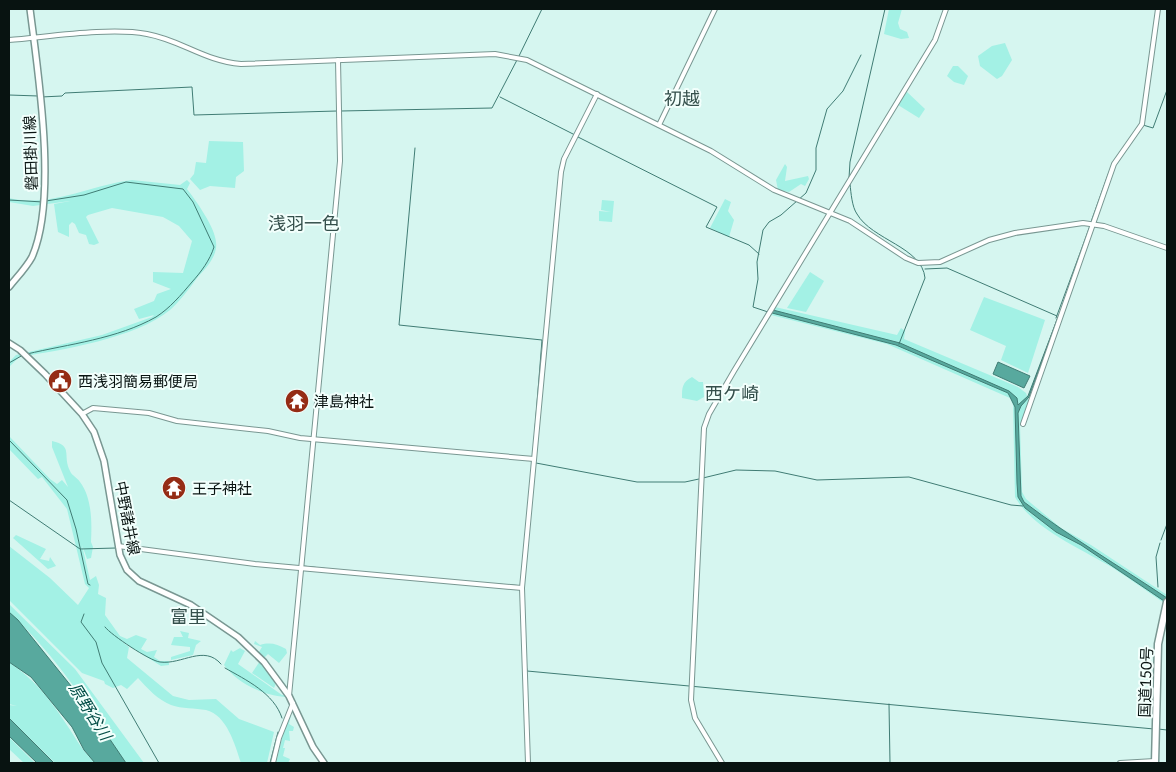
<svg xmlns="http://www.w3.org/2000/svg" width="1176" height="772" viewBox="0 0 1176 772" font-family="Lato,'Noto Sans JP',sans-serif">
  <rect width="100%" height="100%" fill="#d6f6f0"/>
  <g fill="#a3f1e5">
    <polygon points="889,9 902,9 898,23 900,29 907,32 909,38 901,39 884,34"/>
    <polygon points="1005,43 1012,60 1002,76 997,79 980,66 978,56 992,46"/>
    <polygon points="953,66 958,66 968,76 964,85 954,82 947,76"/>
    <polygon points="906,91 925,109 919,118 898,105"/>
    <polygon points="209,141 243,142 244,171 236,177 235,188 210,186 200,190 190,179 194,174 196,162 206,163"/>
    <polygon points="785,164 787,167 785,181 808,176 809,179 805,186 801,184 789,192 778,190 776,180"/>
    <path d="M132,180L180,185L187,180L190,183L187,189C196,201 215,227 216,242C218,256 206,268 197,278C189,289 180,301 170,310C136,338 62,350 19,357L9,367V362L16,355L102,335L152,317L154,315L139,319L134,309L154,301L157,294L171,289L153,282V272L183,273L192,241L179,226L163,217L112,208L88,215L86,217L99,243L94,245L89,244L86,235L79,233L75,224L72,222L69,225V237L58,232L54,204L70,201L33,206L9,202V198C52,208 90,185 132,180Z"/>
    <polygon points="725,199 731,202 728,211 734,220 729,237 710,228"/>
    <polygon points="602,200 614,201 612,222 599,221 599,211 611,212 601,210"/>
    <polygon points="810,272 824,281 806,312 787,308"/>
    <polygon points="984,297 1045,320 1028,373 1001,360 1006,346 970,330"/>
    <path d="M775,307L897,335L901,328L905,331L904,339L1018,387L1026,393L1029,401L1020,425L1022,492L1026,499L1061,528L1091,545L1167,595V605C1149,593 1132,580 1113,568C1082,549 1033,529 1015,497L1013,405L1010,398L887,344L771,315Z"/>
    <path d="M692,377L699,382H703L704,397L697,401L682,398C682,388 682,382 692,377Z"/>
    <circle cx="297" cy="402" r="7"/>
    <path d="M9,436L50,479L57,484L62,480L68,487L52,447V441C74,446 62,455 70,471C72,476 77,477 80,482C92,498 92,522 91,542L93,547L91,558L87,559L82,545L90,580L96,576L99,585L98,594L106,598L105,615L120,636L127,639L136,635L147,639L141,649L147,652L157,650L154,657L160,661H169V665L161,666L120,640L129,647L127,658L173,696L189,700L216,699L239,719L274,732L267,763H241C235,745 227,715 206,710C195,708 182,709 171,705C158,700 147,688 138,678L127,689L121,685L113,688L105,684L104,681L82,673L9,600V546L50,578L78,605L89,588L85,584L67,509L42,477L38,479L9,449Z"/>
    <polygon points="178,479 184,480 187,490 183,496 175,499 168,495 167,488 170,483 175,483 176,488 180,486 177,482 174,481"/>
    <polygon points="16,535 46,549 40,559 49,561 50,557 56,566 48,569 13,538"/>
    <path d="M9,604L75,669L144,763H126C91,711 56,654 9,613Z"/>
    <polygon points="180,631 189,633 188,638 201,641 196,645 193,655 171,660 171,657 190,651 190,647 171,645 174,637 183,637"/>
    <path d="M255,641L260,645C270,642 277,644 286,649L287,653L279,663L268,654L264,658L254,650L259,652L262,647L254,644Z"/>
    <path d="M240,648L245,651L238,664L282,695H285V697C264,696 237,683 224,665L231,650L233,652Z"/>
    <polygon points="260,661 277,681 274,688 252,673"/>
    <path d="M9,662C45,687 58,712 82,748C86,754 91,758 95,763H55L9,718V705L17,706L9,704Z"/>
    <polygon points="291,715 289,724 294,727 293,731 289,731 290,741 285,740 283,748 285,748 283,756 290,759 288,763 276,763 284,730"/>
    <polygon points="9,737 35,763 24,763 9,749"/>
  </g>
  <g fill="#58a99e" stroke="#407c74">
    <path d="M773,310L900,343L1009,391L1017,398L1018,405L1028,396L1058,317L1029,397L1021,406L1018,413L1021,496L1024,502C1070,537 1119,566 1167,598V603L1081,545L1056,532L1025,508L1018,497L1017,483L1015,407L1008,393L896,345L772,313Z"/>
    <polygon points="998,362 1030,376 1024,388 993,374"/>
    <polygon points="9,612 18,620 88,707 126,763 95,763 84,750 72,727 31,677 9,662"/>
    <polygon points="9,718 54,763 37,763 9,736"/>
  </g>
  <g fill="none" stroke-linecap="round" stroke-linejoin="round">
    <g stroke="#407c74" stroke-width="1">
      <polyline points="519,56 542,9"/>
      <polyline points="9,95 38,96"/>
      <polyline points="41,97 62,96 65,93 192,87 194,115 337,111"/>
      <polyline points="500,97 575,135"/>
      <polyline points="341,111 492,108 517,60"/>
      <polyline points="1143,125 1153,128 1167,90"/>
      <polyline points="578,137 717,207 706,227 749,245 759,254"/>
      <polyline points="415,148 399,325 542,340 533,454"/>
      <polyline points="849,178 850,162 885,9"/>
      <path d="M850,184C851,193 852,207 857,214C872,240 922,247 925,278L899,344"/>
      <polyline points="9,200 43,202"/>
      <polyline points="1091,222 1109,172"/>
      <polyline points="925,269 947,268 1057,316"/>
      <polyline points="768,312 753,307 758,279 757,262 763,230 769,222 781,215 806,193 816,170 816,148 827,109 843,91 861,55"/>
      <polyline points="1056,318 1090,226"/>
      <path d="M27,354C69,344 117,339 156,317C170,308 181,295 192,282C201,272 210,260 214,247L193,202L183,189L126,182L84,195L46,201"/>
      <polyline points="9,363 23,355"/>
      <polyline points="9,440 67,500 76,529 88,584 90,585"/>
      <polyline points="536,463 637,482 685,482 699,479"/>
      <polyline points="703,478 736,470 775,471 817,480 909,477 1011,505 1023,506"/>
      <polyline points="9,500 80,549 116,548"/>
      <polyline points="1161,540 1167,524"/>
      <polyline points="261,563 299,566"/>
      <polyline points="303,566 339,570"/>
      <polyline points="483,583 524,586 524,603"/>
      <polyline points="1158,587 1156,557 1160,543"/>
      <polyline points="84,614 81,622 96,642 102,663 159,763"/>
      <path d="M105,627C111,635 150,661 160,662C182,665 204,644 221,664"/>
      <polyline points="526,664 527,671 1154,729"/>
      <path d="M225,668C246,680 274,693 282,718"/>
      <polyline points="889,704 890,763"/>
      <polyline points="1158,729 1167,730"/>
      <polyline points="270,763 278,732"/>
    </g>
    <g stroke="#799792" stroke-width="6">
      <g id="minor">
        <path d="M9,40C48,37 109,27 147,34C181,40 204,61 241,64L495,54L527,60L711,151L774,190L850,221L906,258L918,263L940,262L989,240L1015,233L1083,223L1104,226L1167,248"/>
        <polyline points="659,125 715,9"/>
        <polyline points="82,414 93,408 149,413 177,421 268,431 300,438 534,459"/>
        <polyline points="1023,424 1114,164 1142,124 1158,9"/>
        <polyline points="118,546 255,564 522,588"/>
        <polyline points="289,696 340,161 338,60"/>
        <polyline points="273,763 279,738 293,703"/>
        <polyline points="528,763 522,588 561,172 564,159 597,94"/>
        <polyline points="722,763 695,718 691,700 704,428 709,414 734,371 935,40 946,9"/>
        <polyline points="1120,763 1155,761"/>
      </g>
    </g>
    <g stroke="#799792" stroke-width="8">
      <g id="major">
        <path d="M9,287C17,277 26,268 32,257C58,198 38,73 30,9"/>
        <polyline points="9,343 20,350 45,374 82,414 94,432 104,461 120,555 127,570 139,581 191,605 238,637 264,662 289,696 313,747 324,763"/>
      </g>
    </g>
    <g stroke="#799792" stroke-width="9">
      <polyline id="highway" points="1155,763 1158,644 1167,602"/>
    </g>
    <use href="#minor" stroke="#fff" stroke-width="4"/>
    <use href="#major" stroke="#fff" stroke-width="5"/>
    <use href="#highway" stroke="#fff" stroke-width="6"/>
  </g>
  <defs>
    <g id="civic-disc" transform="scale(1.25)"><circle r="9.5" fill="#952c15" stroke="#f2fffc"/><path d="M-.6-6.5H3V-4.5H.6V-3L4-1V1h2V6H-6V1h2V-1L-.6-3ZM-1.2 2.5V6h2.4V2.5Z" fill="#fff"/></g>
    <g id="temple-disc" transform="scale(1.25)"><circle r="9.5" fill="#952c15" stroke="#f2fffc"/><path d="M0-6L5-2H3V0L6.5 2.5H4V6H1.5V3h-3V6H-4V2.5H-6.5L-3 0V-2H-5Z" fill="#fff"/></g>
  </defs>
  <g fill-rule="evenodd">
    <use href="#civic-disc" x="60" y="381"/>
    <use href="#temple-disc" x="297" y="401"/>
    <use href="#temple-disc" x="174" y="488"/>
  </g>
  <g text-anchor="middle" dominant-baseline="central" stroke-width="4" stroke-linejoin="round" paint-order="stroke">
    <g font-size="15" fill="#081311" stroke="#f2fffc">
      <text transform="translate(30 153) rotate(-92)">磐田掛川線</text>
      <text transform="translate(128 518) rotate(79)">中野諸井線</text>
      <text transform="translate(1145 682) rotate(-88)">国道150号</text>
    </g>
    <g font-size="15" fill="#081311" stroke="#f2fffc" text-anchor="start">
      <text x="78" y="381">西浅羽簡易郵便局</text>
      <text x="314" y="401">津島神社</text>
      <text x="192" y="488">王子神社</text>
    </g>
    <g font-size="16" font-style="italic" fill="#054f48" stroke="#f2fffc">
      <text transform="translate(91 711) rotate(58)">原野谷川</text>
    </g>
    <g font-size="18" fill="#344f4b" stroke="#f2fffc">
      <text x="682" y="98">初越</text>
      <text x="304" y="223">浅羽一色</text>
      <text x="732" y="393">西ケ崎</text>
      <text x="188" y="616">富里</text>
    </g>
  </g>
  <rect width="1176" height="772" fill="none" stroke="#081311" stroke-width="20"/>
</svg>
